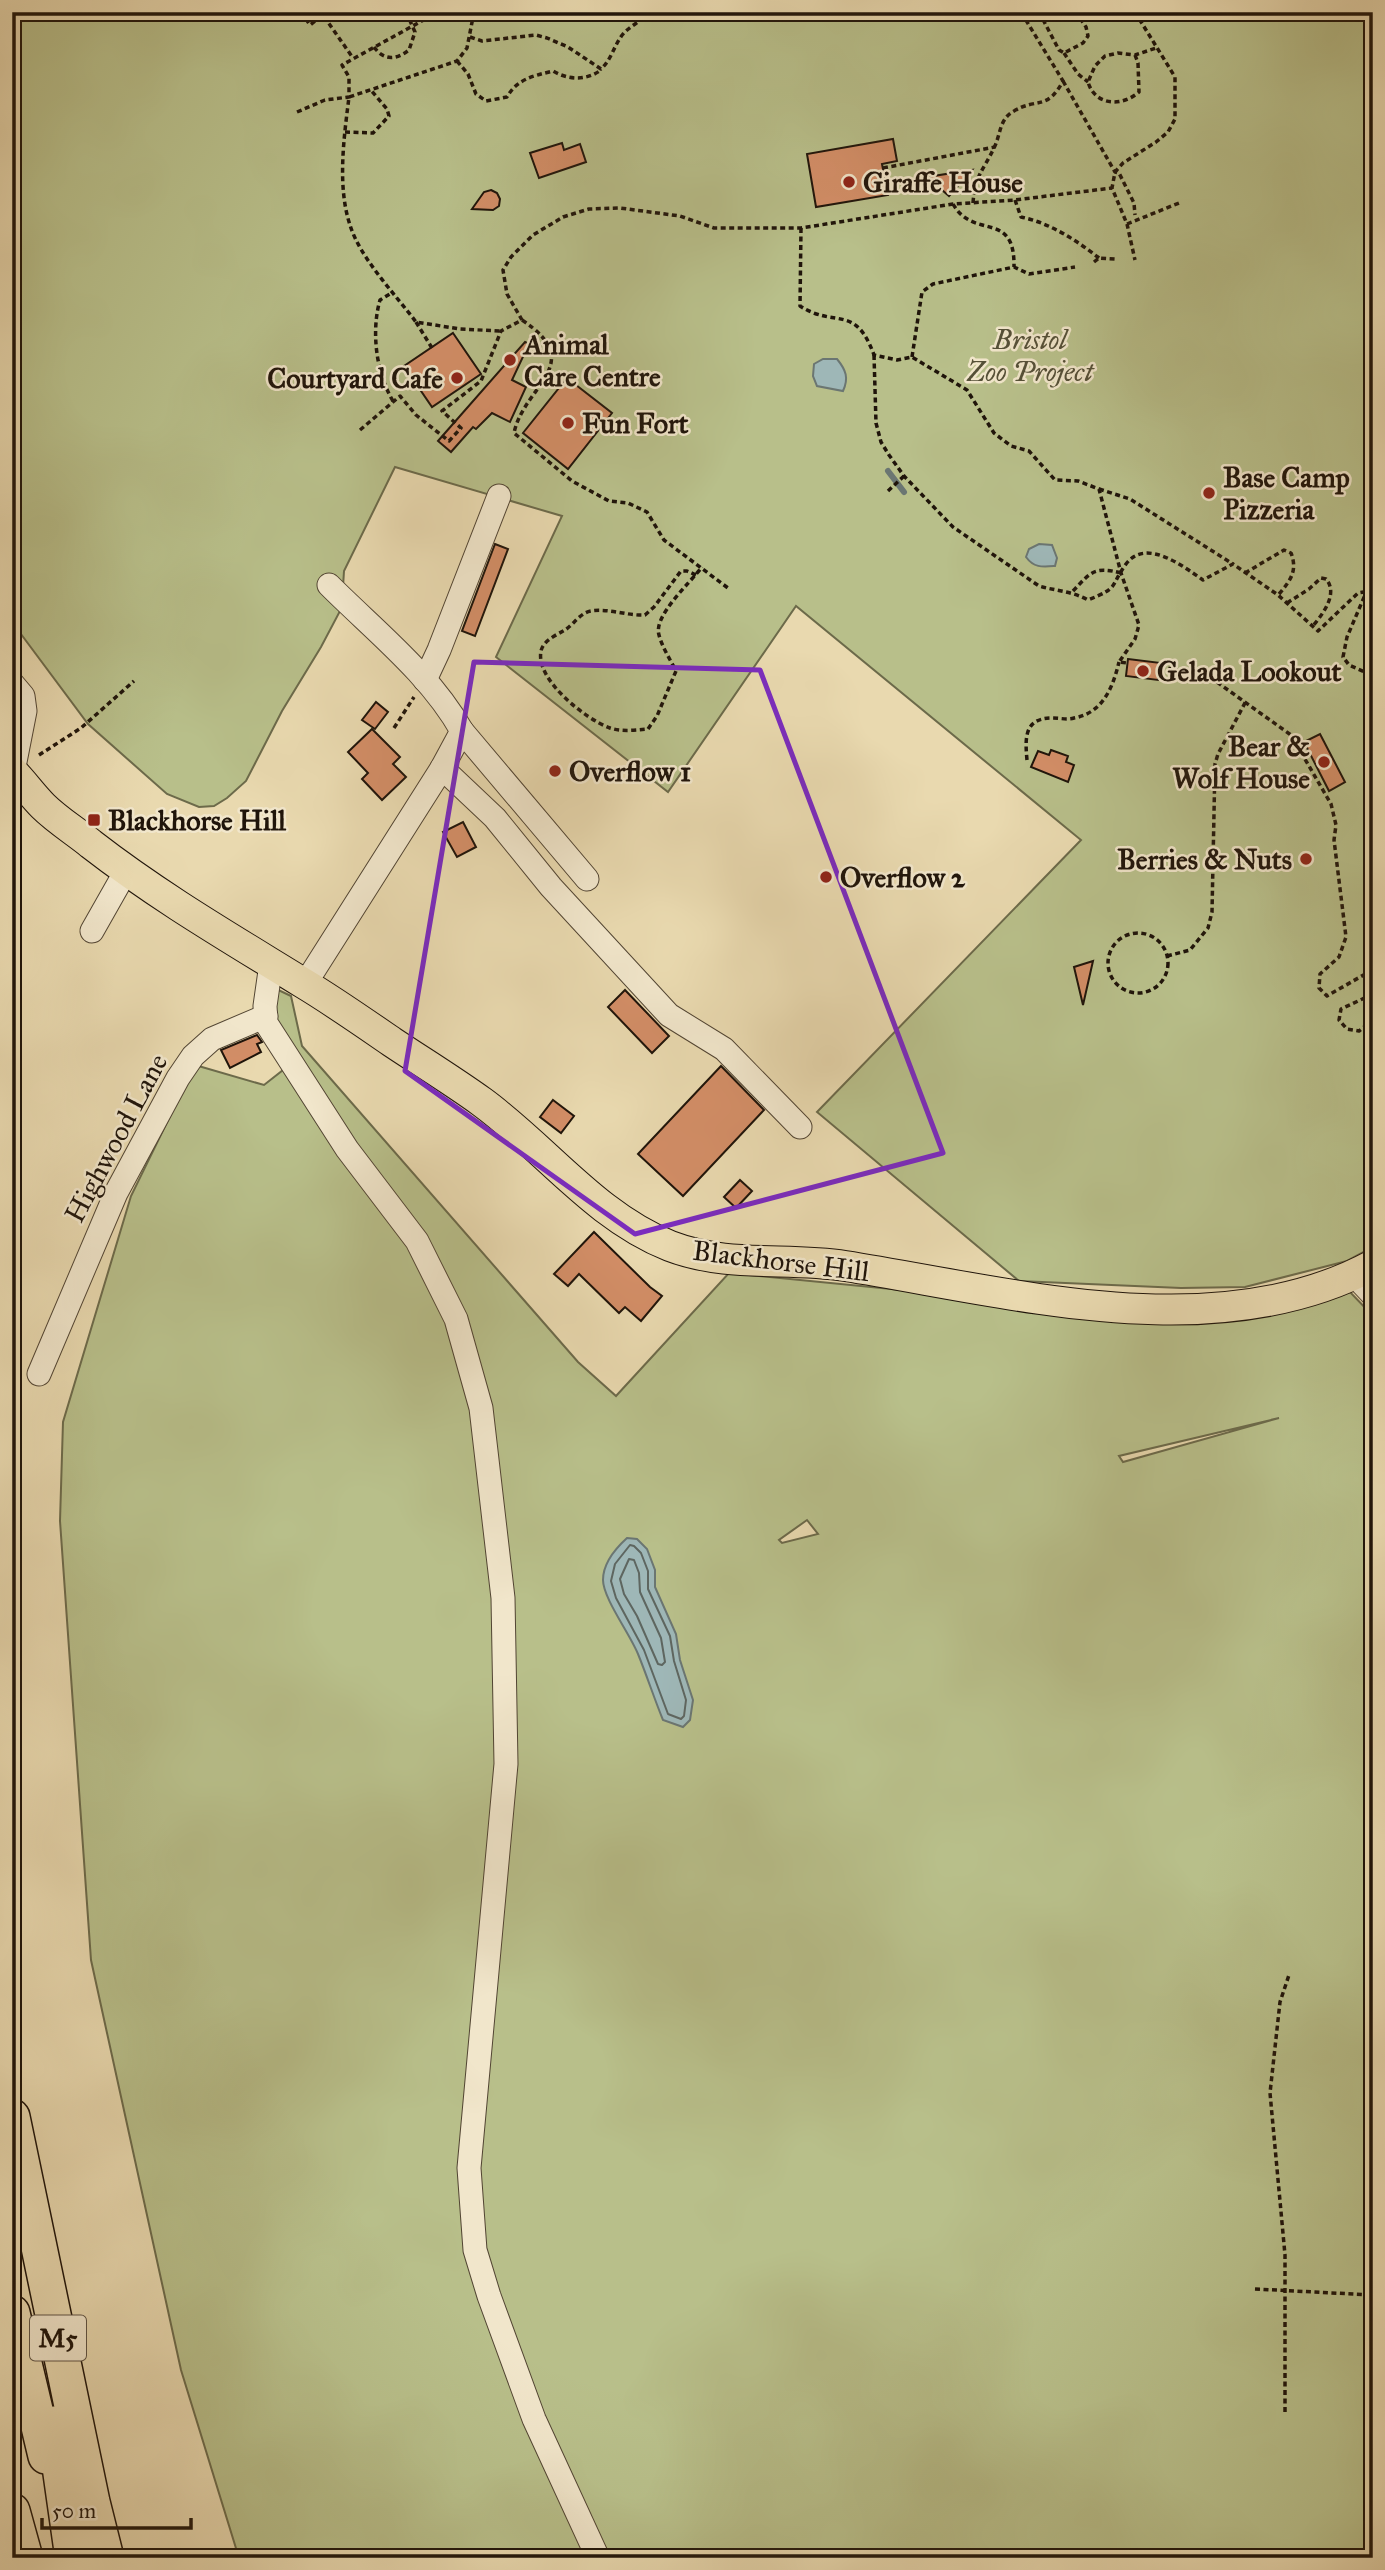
<svg xmlns="http://www.w3.org/2000/svg" width="1385" height="2570" viewBox="0 0 1385 2570" font-family="'IM FELL Great Primer',serif">
  <rect width="100%" height="100%" fill="#e9d9af"/>
  <filter id="stains"><feTurbulence type="fractalNoise" baseFrequency=".00286" numOctaves="4"/><feColorMatrix values="0 0 0 0 .2 0 0 0 0 .09 0 0 0 0 .02 0 0 0 .5 -.17"/></filter>
  <radialGradient id="worn" r=".72"><stop offset=".6" stop-color="#630" stop-opacity="0"/><stop offset="1" stop-color="#630" stop-opacity=".3"/></radialGradient>
  <g fill="#b8bf8a" stroke="#6c6a4a" stroke-width="2" fill-rule="evenodd">
    <polygon points="12,12 1373,12 1373,1247 1347,1261 1245,1287 1181,1288 1019,1281 817,1112 1081,840 796,606 668,792 496,657 562,516 395,467 344,571 343,587 349,594 321,647 282,711 246,781 227,798 214,806 199,807 167,794 88,724 12,622"/>
    <path d="M272,987L291,996L302,1046L578,1362L616,1396L729,1273L1217,1321L1350,1292L1373,1316V2558H239L181,2370L91,1960L60,1521L63,1422L131,1196L195,1065L264,1085L283,1070ZM1279,1418L1123,1462L1119,1456ZM807,1520L818,1534L782,1543L779,1540Z"/>
  </g>
  <g fill="#9eb7b7" stroke="#6b7672" stroke-width="2">
    <path d="M823,359H837C846,370 849,378 843,391L817,386L813,376L814,364Z"/>
    <path d="M1039,544L1052,545L1057,558L1055,566C1042,567 1034,568 1026,557L1029,549Z"/>
    <path d="M627,1538L637,1539L647,1549L655,1570V1587L676,1634L680,1660L693,1700L690,1720L683,1727L663,1720C654,1698 647,1676 638,1654C630,1634 603,1598 603,1580C603,1563 616,1548 627,1538Z"/>
  </g>
  <g fill="none" stroke-linecap="round" stroke-linejoin="round">
    <g stroke="#5e6660" stroke-width="2">
      <polygon points="630,1545 634,1546 641,1553 648,1571 648,1589 670,1636 674,1661 686,1700 684,1716 681,1719 668,1714 644,1650 616,1598 611,1581 615,1564"/>
      <polygon points="629,1559 634,1560 639,1573 640,1592 661,1638 665,1662 662,1665 658,1664 637,1616 624,1594 620,1579"/>
    </g>
    <polyline stroke="#6b7672" stroke-width="6" points="888,471 904,492"/>
  </g>
  <g fill="#d38e67" stroke="#1f140a" stroke-width="2">
    <polygon points="893,139 897,161 882,164 888,195 816,207 807,154"/>
    <polygon points="562,143 564,150 580,144 586,162 539,178 530,153"/>
    <polygon points="972,170 949,196 927,177"/>
    <polygon points="491,190 497,193 500,199 499,206 493,210 472,209 484,192"/>
    <polygon points="453,333 481,374 432,407 404,366"/>
    <polygon points="525,342 529,344 512,380 526,387 510,422 492,413 476,429 473,427 451,452 438,441"/>
    <polygon points="567,378 612,413 568,469 523,433"/>
    <polygon points="495,544 508,549 475,636 462,631"/>
    <polygon points="1128,659 1161,663 1158,680 1126,676"/>
    <polygon points="376,702 388,712 375,729 362,720"/>
    <polygon points="372,729 400,757 393,764 406,777 382,800 362,779 368,773 348,752"/>
    <polygon points="1320,734 1345,782 1329,791 1304,742"/>
    <polygon points="1051,750 1068,756 1066,762 1074,765 1068,782 1031,767 1038,751 1049,755"/>
    <polygon points="463,822 476,847 457,857 443,832"/>
    <polygon points="1093,961 1083,1005 1074,967"/>
    <polygon points="625,990 669,1036 652,1053 608,1007"/>
    <polygon points="257,1035 262,1042 257,1044 261,1052 230,1068 221,1050"/>
    <polygon points="721,1066 764,1110 683,1196 638,1154"/>
    <polygon points="553,1100 574,1116 561,1133 540,1117"/>
    <polygon points="740,1180 752,1191 736,1208 724,1197"/>
    <polygon points="594,1232 650,1287 662,1296 641,1321 625,1307 619,1313 579,1274 568,1286 554,1274"/>
  </g>
  <g fill="none" stroke-linecap="round" stroke-linejoin="round">
    <g stroke="#524533" stroke-width="25">
      <g id="minor">
        <polyline points="425,680 439,650 499,496"/>
        <polyline points="12,683 23,696 25,711 13,772"/>
        <polyline points="462,731 587,879"/>
        <polyline points="442,768 495,818 551,887 669,1015 724,1049 800,1127"/>
        <polyline points="92,931 126,871"/>
        <polyline points="271,964 265,1006 266,1023 347,1149 417,1241 456,1319 481,1408 503,1598 506,1764 469,2168 475,2250 489,2296 534,2419 598,2558"/>
        <path d="M305,984L442,768L462,731C430,674 375,631 329,585"/>
        <polyline points="1354,1275 1373,1295"/>
        <polyline points="39,1374 116,1193 178,1078 193,1056 212,1039 266,1016"/>
      </g>
    </g>
    <g stroke="#1f140a" stroke-width="32">
      <path id="major" d="M12,771C23,782 32,795 43,806C57,820 75,831 91,844C158,896 230,938 303,983C333,1001 363,1022 392,1042C422,1062 453,1081 482,1102C545,1148 596,1217 670,1246C727,1268 787,1257 845,1266C1011,1292 1215,1350 1373,1265"/>
    </g>
    <g stroke="#1f140a" stroke-width="38">
      <g id="highway">
        <polyline points="12,2117 92,2502 106,2558"/>
        <polyline points="12,2313 46,2456"/>
        <polyline points="54,2424 73,2558"/>
        <polyline points="12,2511 25,2558"/>
      </g>
    </g>
    <g stroke="#1f140a" stroke-width="3.5" stroke-dasharray="5 3.5" stroke-linecap="butt">
      <polyline points="301,12 310,25 323,15 353,58"/>
      <path d="M474,12L467,48L457,61L349,97C344,137 337,186 350,225C360,258 395,294 416,322L460,329L500,331"/>
      <polyline points="1039,12 1059,50 1064,53 1083,43 1088,36 1086,27 1076,12"/>
      <polyline points="1135,12 1175,77 1175,119 1168,132 1156,142 1123,163 1115,172 1112,188 1127,224 1135,260"/>
      <polyline points="326,20 343,12"/>
      <path d="M470,37L482,41L536,35L547,38L568,47L601,69C612,59 614,45 623,34C631,25 642,21 650,12"/>
      <path d="M374,47C384,61 396,60 409,50L415,32L406,12"/>
      <polyline points="1064,53 1078,74 1088,82"/>
      <path d="M1135,55L1138,63L1139,92C1122,107 1095,106 1088,82L1095,66L1105,56L1118,53L1135,55L1156,48"/>
      <path d="M457,61L468,74L476,94L486,101L507,97C517,79 533,76 553,71C568,80 586,81 601,70"/>
      <polyline points="1063,81 1115,172 1119,173 1134,203 1135,215"/>
      <polyline points="297,112 325,100 349,97 349,77 342,65 438,12"/>
      <polyline points="345,132 373,133 389,116 387,109 370,89"/>
      <polyline points="883,168 995,147"/>
      <path d="M1015,200L1021,217C1050,223 1076,240 1099,258"/>
      <path d="M973,203C975,175 983,171 994,148C1001,134 999,119 1014,111C1038,97 1047,111 1063,81L1021,12"/>
      <path d="M953,204C974,241 1015,209 1014,267"/>
      <polyline points="1127,224 1179,203"/>
      <path d="M801,228L800,306C836,329 855,303 874,355L897,360L912,357L967,390L994,433L1011,446L1029,451L1055,480L1078,481L1099,489L1121,573L1139,625L1135,639L1119,662L1127,663"/>
      <polyline points="1094,262 1099,258 1115,259"/>
      <path d="M522,320C588,364 524,385 514,433L572,481L609,501L628,503L647,512L664,540L728,588"/>
      <polyline points="416,322 432,348"/>
      <path d="M874,355L876,423L881,442L889,455L904,476L953,527L1039,586C1056,591 1072,591 1088,600C1120,587 1109,588 1126,564C1146,537 1184,567 1203,580L1233,564L1278,595L1318,631L1358,593L1364,592L1365,595L1347,637L1343,657L1349,665L1367,673L1373,671"/>
      <polyline points="912,357 922,292 933,284 1014,267 1029,274 1075,267"/>
      <path d="M393,401C376,373 371,331 380,300L393,292"/>
      <polyline points="360,430 400,396 416,415 449,441 461,428 442,411 481,381 501,331 522,320 507,294 503,270 511,257 533,235 563,217 589,209 620,208 680,216 714,228 801,228 953,204 1015,200 1112,188"/>
      <polyline points="1099,489 1130,499 1233,564"/>
      <polyline points="888,491 904,476"/>
      <path d="M1245,573L1284,550L1291,553C1298,571 1290,581 1279,594"/>
      <path d="M696,575L687,571H681L654,607L645,615C627,616 609,608 591,611C580,613 574,624 565,630C556,635 543,641 541,651C535,680 587,720 610,728C622,732 636,730 648,729L657,716L676,671C670,659 662,647 659,635C653,616 690,583 702,567"/>
      <path d="M1073,591C1091,572 1094,566 1121,573"/>
      <path d="M1287,603L1309,589L1321,578L1326,579C1339,594 1322,615 1312,627"/>
      <polyline points="1160,666 1214,680 1291,735 1331,804 1336,825 1334,840 1346,937 1339,957 1320,974 1319,988 1327,996 1367,973 1373,965"/>
      <polyline points="394,728 414,697"/>
      <polyline points="39,755 81,728 134,681"/>
      <path d="M1027,760C1025,738 1024,718 1052,718C1059,718 1068,720 1074,718C1103,713 1113,687 1119,662"/>
      <circle cx="1138" cy="963" r="30"/>
      <polyline points="1167,956 1190,950 1208,928 1212,912 1215,764 1218,754 1246,701"/>
      <polyline points="1373,994 1341,1009 1339,1020 1347,1029 1359,1031 1373,1020"/>
      <polyline points="1255,2289 1373,2295"/>
      <polyline points="1285,2412 1285,2255 1270,2093 1280,2002 1289,1975"/>
    </g>
    <use href="#minor" stroke="#f1e6cb" stroke-width="23"/>
    <use href="#major" stroke="#e9d9af" stroke-width="30"/>
    <use href="#highway" stroke="#e9d9af" stroke-width="35"/>
  </g>
  <path fill="none" stroke="#7b2cbf" stroke-width="5" stroke-linejoin="round" d="M474,662L760,670L943,1153L635,1234L405,1071Z"/>
  <g fill="#8f2418" stroke="#f1e6cb" stroke-width="2.5">
    <circle cx="849" cy="182" r="7"/>
    <circle cx="510" cy="360" r="7"/>
    <circle cx="457" cy="378" r="7"/>
    <circle cx="568" cy="423" r="7"/>
    <circle cx="1209" cy="493" r="7"/>
    <circle cx="1143" cy="671" r="7"/>
    <circle cx="1324" cy="762" r="7"/>
    <circle cx="555" cy="771" r="7"/>
    <rect x="87" y="813" width="14" height="14" rx="3.5"/>
    <circle cx="1306" cy="859" r="7"/>
    <circle cx="826" cy="877" r="7"/>
  </g>
  <g text-anchor="middle" dominant-baseline="central" stroke-width="5" stroke-linejoin="round" paint-order="stroke">
    <rect fill="#f1e6cb" stroke="#5e5344" stroke-width="2" x="30" y="2315.5" width="56" height="45" rx="5"/>
    <g font-size="26" font-weight="bold" fill="#1f140a">
      <text x="58" y="2338">M5</text>
    </g>
    <g font-size="28" font-weight="bold" fill="#1f140a" stroke="#f1e6cb" text-anchor="start">
      <text x="863" y="182">Giraffe House</text>
      <text x="524" y="344">Animal<tspan x="524" dy="32">Care Centre</tspan></text>
      <text x="443" y="378" text-anchor="end">Courtyard Cafe</text>
      <text x="582" y="423">Fun Fort</text>
      <text x="1223" y="477">Base Camp<tspan x="1223" dy="32">Pizzeria</tspan></text>
      <text x="1157" y="671">Gelada Lookout</text>
      <text x="1310" y="746" text-anchor="end">Bear &amp;<tspan x="1310" dy="32">Wolf House</tspan></text>
      <text x="569" y="771">Overflow 1</text>
      <text x="108" y="820">Blackhorse Hill</text>
      <text x="1292" y="859" text-anchor="end">Berries &amp; Nuts</text>
      <text x="840" y="877">Overflow 2</text>
    </g>
    <g font-size="28" font-style="italic" fill="#555037" stroke="#f1e6cb">
      <text x="1030" y="339">Bristol<tspan x="1030" dy="32">Zoo Project</tspan></text>
    </g>
    <g font-size="28" fill="#1f140a" stroke="#f1e6cb">
      <text transform="translate(116 1138) rotate(-62)">Highwood Lane</text>
      <text transform="translate(781 1261) rotate(7)">Blackhorse Hill</text>
    </g>
  </g>
  <rect width="1385" height="2570" fill="none" stroke="#e9d9af" stroke-width="42"/>
  <rect x="14" y="14" width="1357" height="2542" fill="none" stroke="#1f140a" stroke-width="3.5"/>
  <rect x="21" y="21" width="1343" height="2528" fill="none" stroke="#1f140a" stroke-width="2"/>
  <path d="M42 2518v10h149v-10" fill="none" stroke="#1f140a" stroke-width="3.5"/>
  <text x="52" y="2518" font-size="21" fill="#1f140a" stroke="#f1e6cb" stroke-width="5" paint-order="stroke">50 m</text>
  <rect width="100%" height="100%" filter="url(#stains)"/>
  <rect width="100%" height="100%" fill="url(#worn)"/>
</svg>
